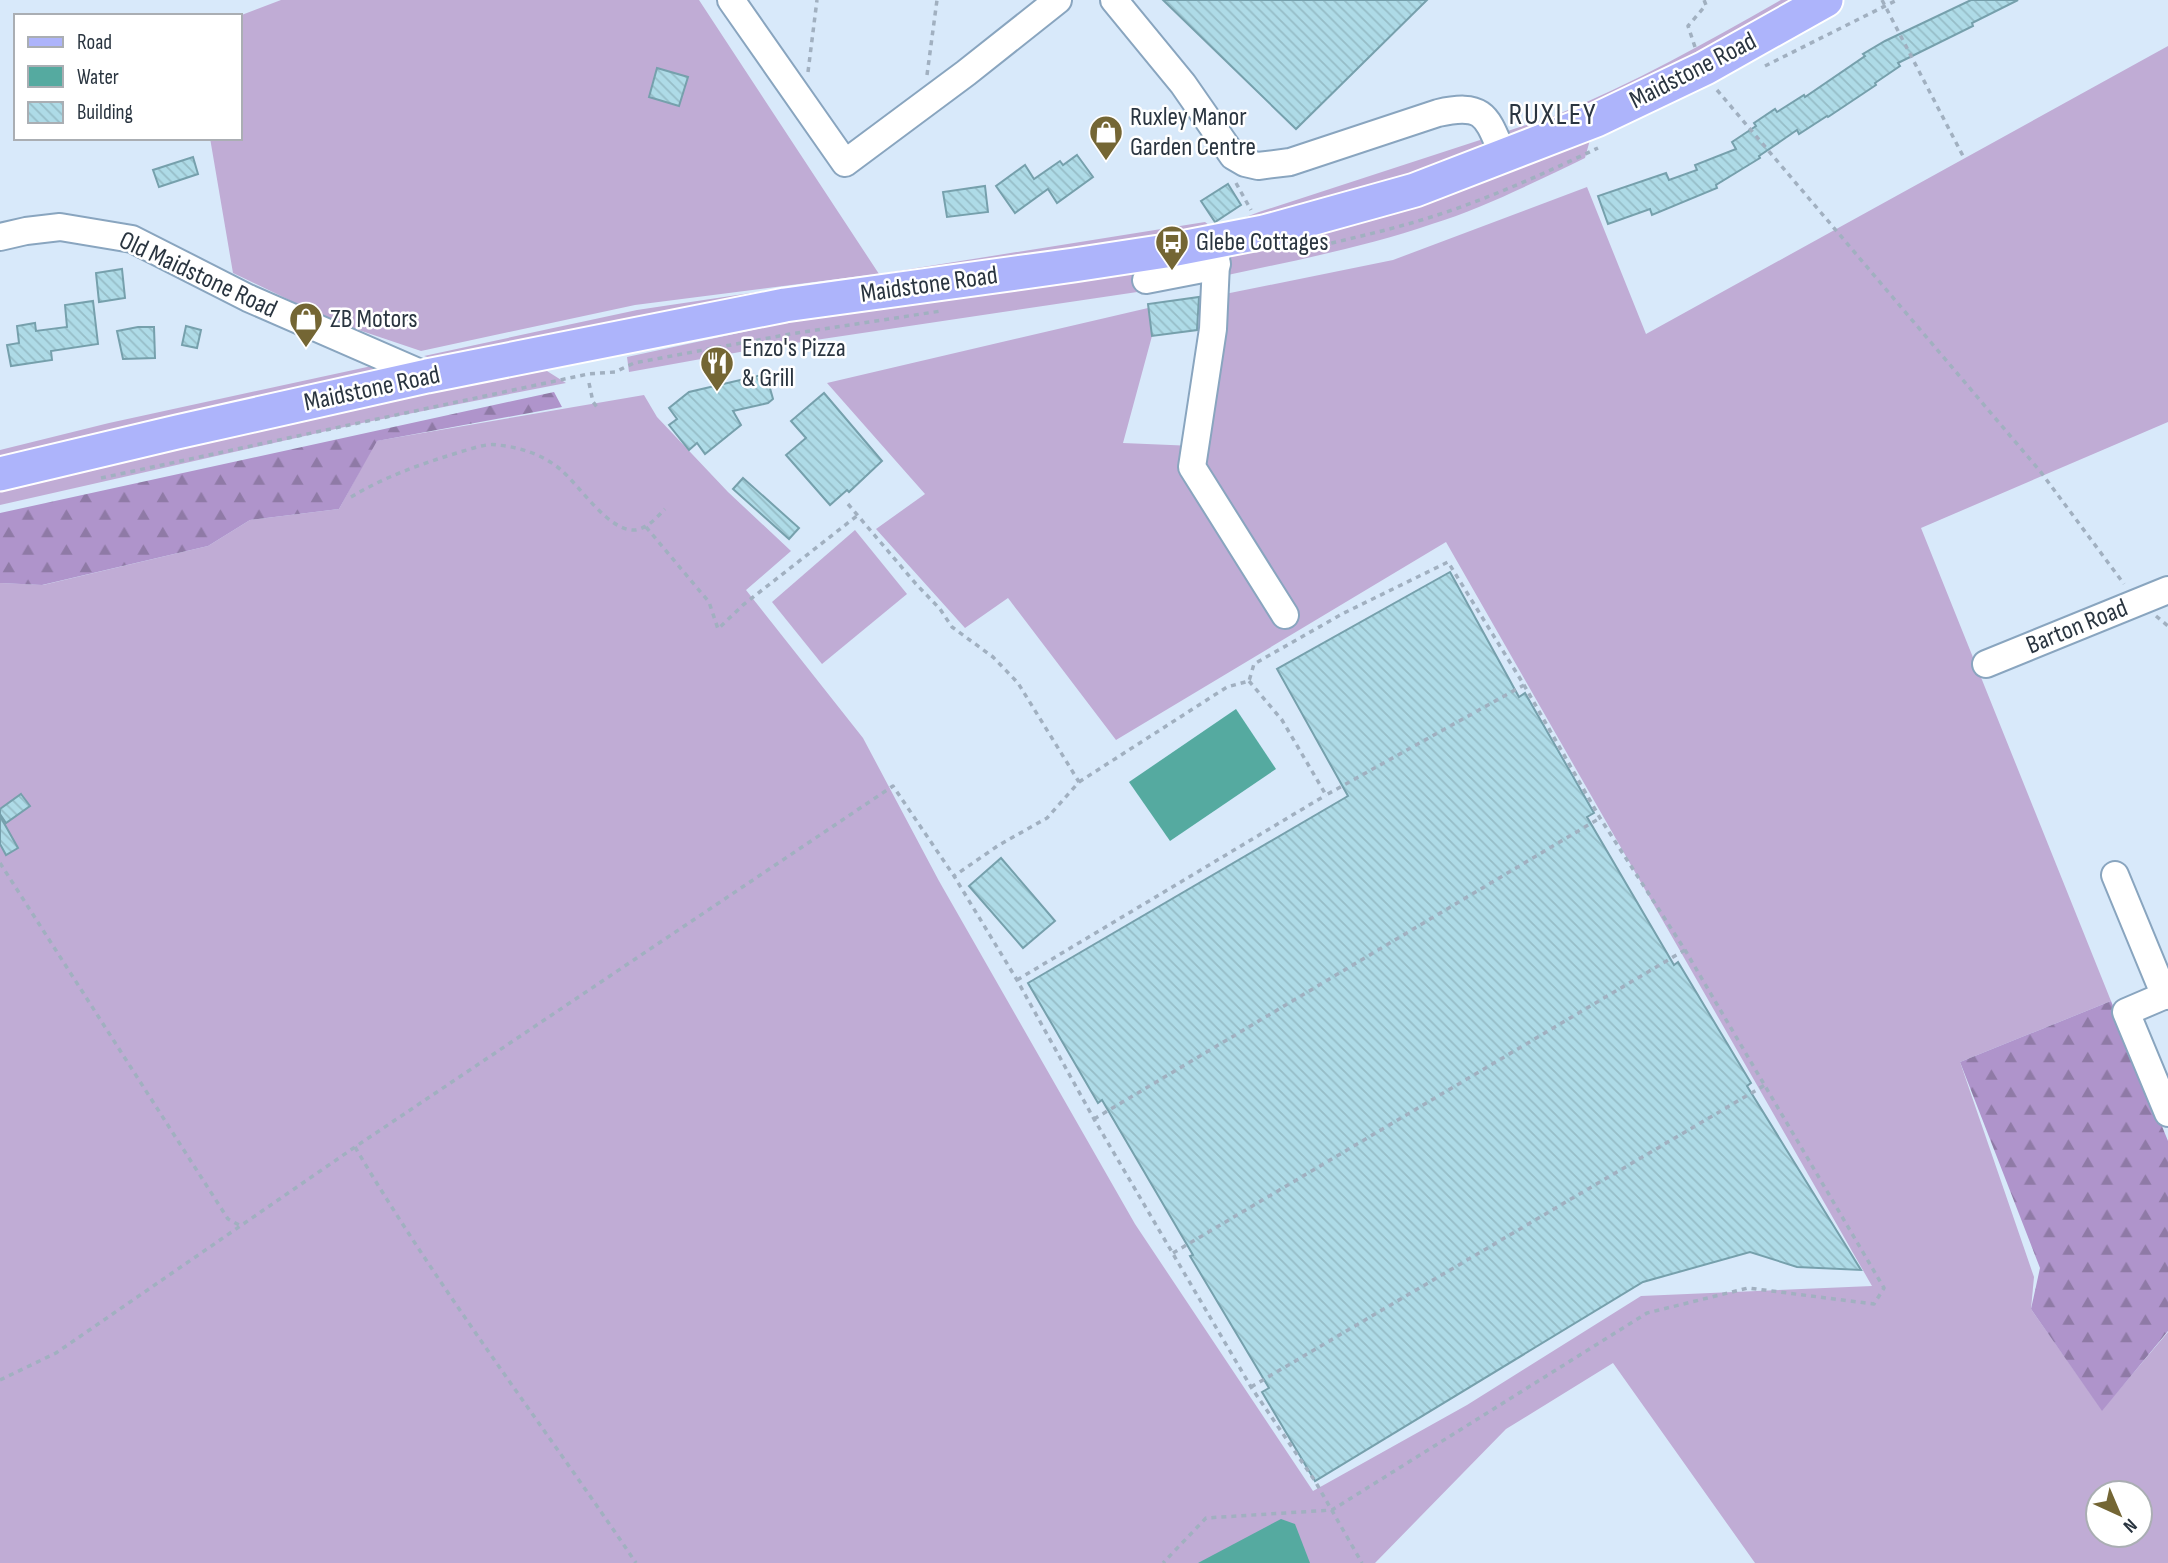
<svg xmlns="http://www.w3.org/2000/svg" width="2168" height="1563" viewBox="0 0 2168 1563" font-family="'Sofia Sans Condensed',sans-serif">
  <defs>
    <pattern id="forest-firs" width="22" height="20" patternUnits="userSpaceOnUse" patternTransform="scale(1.75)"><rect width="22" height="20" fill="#af94cb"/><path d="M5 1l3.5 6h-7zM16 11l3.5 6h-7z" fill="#8f7aa6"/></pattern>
    <pattern id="building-back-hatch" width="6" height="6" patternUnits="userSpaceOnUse" patternTransform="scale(1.75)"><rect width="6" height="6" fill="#aedbe7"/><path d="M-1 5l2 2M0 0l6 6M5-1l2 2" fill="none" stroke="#96bdc7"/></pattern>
  </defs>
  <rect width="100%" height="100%" fill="#d8e9fa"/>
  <g fill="#c0acd5" fill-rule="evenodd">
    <path d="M281,0H699L879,274L1205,222L1214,229L1259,212L1554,116C1633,84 1707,42 1781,0H1795L1712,47L1618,96L1555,122L1433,169L1266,218L1220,229L1079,251L791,291L585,329L440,361L424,356L637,310L877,274L635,305L421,351L335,322L233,273L210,138H240L239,16Z"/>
    <path d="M2168,46V422L1921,528L2111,1001L1960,1062L2034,1277L2031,1309L2102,1410L2168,1332V1563H1755L1613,1363L1506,1429L1375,1563H0V583L43,585L208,546L250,520L339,509L376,441L644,395L657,417L728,492L791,551L746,590L863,738L939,881L1135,1224L1313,1491L1467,1405L1641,1296L1872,1286L1446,542L1116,740L1008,598L965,628L876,529L925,494L827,383L1148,308L1152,336L1123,443L1194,446L1215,296L1393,260L1587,187L1646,334ZM2098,1493H2140V1535H2098Z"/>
    <path d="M1591,136L1585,158C1537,181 1483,208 1432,224C1365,247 1293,261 1223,276L1224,254Z"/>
    <polygon points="1144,267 1144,291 762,348 629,372 627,357 789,322"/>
    <polygon points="381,364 386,370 0,458 0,450 109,423"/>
    <polygon points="539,366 566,383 362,423 0,505 0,486"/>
    <polygon points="855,530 907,594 822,664 772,602"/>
  </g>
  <g fill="url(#forest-firs)">
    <polygon points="554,392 562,407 377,441 339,509 250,520 208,546 42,585 0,583 0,513"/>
    <polygon points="2111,1001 2168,1141 2168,1331 2102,1411 2031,1309 2040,1268 1960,1062"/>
  </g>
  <g fill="#55aaa0">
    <polygon points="1236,709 1276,769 1170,841 1129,782"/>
    <polygon points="1281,1519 1295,1524 1310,1563 1198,1563"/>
  </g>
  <g fill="url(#building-back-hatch)" stroke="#76a0ac" stroke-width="2">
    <polygon points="1163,0 1427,0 1296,129"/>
    <polygon points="1971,0 2018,0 1972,23 1973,26 1898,63 1900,66 1875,83 1876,85 1828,117 1827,116 1799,134 1797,130 1781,141 1759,156 1760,158 1716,185 1717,188 1652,215 1650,209 1608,224 1598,196 1666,173 1669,180 1697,170 1695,165 1736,149 1732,142 1756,126 1754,123 1775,109 1777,112 1804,95 1805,97 1865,56 1863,54 1885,41"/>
    <polygon points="657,68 688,77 679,106 649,97"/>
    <polygon points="1077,155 1093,177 1057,203 1048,189 1015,213 996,186 1025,165 1034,179 1060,161 1063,165"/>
    <polygon points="193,157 198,174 159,187 153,170"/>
    <polygon points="1228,184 1241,205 1215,222 1201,201"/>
    <polygon points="985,186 988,212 947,217 943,192"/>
    <polygon points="122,269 125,298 99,302 96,273"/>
    <polygon points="1199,297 1197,330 1152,336 1148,304"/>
    <polygon points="93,301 98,344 51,351 52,360 11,366 7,345 19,343 17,326 35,323 36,331 67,327 65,305"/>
    <polygon points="186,326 201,330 197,348 182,345"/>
    <polygon points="138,327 154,327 155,358 123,359 117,331"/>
    <polygon points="766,374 773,399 768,403 733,411 741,425 705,454 697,443 689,450 669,425 677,419 669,408 689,392"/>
    <polygon points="824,393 882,461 849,492 847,490 830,505 786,455 806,438 791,421"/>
    <polygon points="743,478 799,528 789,539 733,489"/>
    <polygon points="1450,572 1519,697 1525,693 1594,813 1587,817 1674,965 1678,962 1751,1083 1747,1086 1861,1270 1797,1267 1750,1252 1643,1282 1315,1481 1262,1392 1269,1388 1190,1256 1193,1255 1102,1100 1098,1103 1028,983 1348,796 1277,669"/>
    <polygon points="21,794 30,806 6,823 0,814 0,809"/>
    <polygon points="0,816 18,848 6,855 0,844"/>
    <polygon points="1001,858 1055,921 1023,948 969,886"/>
  </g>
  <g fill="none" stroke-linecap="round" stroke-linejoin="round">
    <g stroke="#89a5bf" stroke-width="30">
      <g id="minor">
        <polyline points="731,0 845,163 966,73 1058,0"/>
        <path d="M1114,0L1183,84L1233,156L1245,163L1258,166L1290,162L1438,113C1486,102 1487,118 1504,157"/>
        <polyline points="0,237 26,231 60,227 132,239 248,298 427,376"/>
        <polyline points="1217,241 1213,329 1192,467 1285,615"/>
        <polyline points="1146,280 1208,268 1217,264"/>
        <polyline points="1986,664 2168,590"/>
        <polyline points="2115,875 2165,996"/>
        <polyline points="2168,994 2126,1012 2168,1113"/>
      </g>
    </g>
    <g stroke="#fff" stroke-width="37">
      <polyline id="major" points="0,474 177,432 427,376 785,305 1074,265 1166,251 1264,232 1415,190 1596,120 1705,68 1826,0"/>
    </g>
    <g stroke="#a1b0c0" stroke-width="3.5" stroke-dasharray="5 5" stroke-linecap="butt">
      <polyline points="1882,0 1963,156"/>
      <polyline points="1695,47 1688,26 1706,5 1704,0"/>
      <polyline points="1765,66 1897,0"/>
      <polyline points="808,72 817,0"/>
      <polyline points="927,75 937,0"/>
      <polyline points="1717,90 2040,471 2124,584"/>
      <polyline points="1236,183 1251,210"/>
      <path d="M1302,250C1344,240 1386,231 1428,218C1486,200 1543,174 1598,148"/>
      <polyline points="589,383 593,402 597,407"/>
      <polyline points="101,478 588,374 615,372 634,363 790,334 941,311"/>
      <path d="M351,497C386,476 421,464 460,452C471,449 486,443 497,445C520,447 544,455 561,470C580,486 609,532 635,530C648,528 656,518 665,509"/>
      <polyline points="848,504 916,584 940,609 952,627 993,657 1018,683 1079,782 1047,818 999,845 954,876"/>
      <polyline points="646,527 709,602 718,629 743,605 858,515"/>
      <polyline points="2156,616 2168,626"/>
      <polyline points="1249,681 1282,720 1326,795 1524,685"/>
      <polyline points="1079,782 1227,687 1249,681 1254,664 1342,614 1448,562 1524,685 1600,818 1685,950 1884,1288 1874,1304 1748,1288 1647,1313 1332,1510 1206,1518 1163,1563"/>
      <polyline points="0,863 228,1219 241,1226"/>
      <polyline points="1017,980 1326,795"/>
      <polyline points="1094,1119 1600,818"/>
      <path d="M355,1147C440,1291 543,1425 636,1563"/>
      <polyline points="1173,1253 1685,950"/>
      <polyline points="0,1380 56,1353 355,1147 893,786 954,876 1017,980 1094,1119 1251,1387 1315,1481 1362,1563"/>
      <polyline points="1251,1387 1765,1085"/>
    </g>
    <use href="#minor" stroke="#fff" stroke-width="26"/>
    <use href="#major" stroke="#adb4fb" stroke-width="33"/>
  </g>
  <defs>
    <g id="shop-pin" transform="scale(1.75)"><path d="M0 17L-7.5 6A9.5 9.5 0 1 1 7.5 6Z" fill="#746634" stroke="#fff"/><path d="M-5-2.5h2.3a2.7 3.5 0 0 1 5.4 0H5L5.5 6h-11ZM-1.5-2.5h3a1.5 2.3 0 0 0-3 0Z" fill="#fff"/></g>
    <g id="bus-pin" transform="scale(1.75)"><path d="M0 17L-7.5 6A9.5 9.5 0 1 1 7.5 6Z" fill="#746634" stroke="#fff"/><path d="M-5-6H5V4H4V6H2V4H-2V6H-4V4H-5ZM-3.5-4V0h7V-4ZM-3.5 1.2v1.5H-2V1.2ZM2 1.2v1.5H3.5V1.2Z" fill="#fff"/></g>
    <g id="restaurant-pin" transform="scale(1.75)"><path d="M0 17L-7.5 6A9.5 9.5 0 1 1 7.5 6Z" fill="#746634" stroke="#fff"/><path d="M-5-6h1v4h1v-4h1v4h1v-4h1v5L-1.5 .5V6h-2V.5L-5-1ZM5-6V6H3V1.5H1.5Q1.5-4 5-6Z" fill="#fff"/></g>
  </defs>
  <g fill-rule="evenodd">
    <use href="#shop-pin" x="1106" y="132"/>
    <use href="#bus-pin" x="1172" y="242"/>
    <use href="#shop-pin" x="306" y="319"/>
    <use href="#restaurant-pin" x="717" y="363"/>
  </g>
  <g text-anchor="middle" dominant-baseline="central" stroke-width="5" stroke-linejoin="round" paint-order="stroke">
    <g font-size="26" fill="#2a3540" stroke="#fff">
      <text transform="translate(1693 71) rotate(-27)">Maidstone Road</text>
      <text transform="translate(198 275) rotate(25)">Old Maidstone Road</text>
      <text transform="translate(929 285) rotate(-8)">Maidstone Road</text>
      <text transform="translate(372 389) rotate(-12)">Maidstone Road</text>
      <text transform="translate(2077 627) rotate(-22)">Barton Road</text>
    </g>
    <g font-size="26" fill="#2a3540" stroke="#fff" text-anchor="start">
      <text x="1130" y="117">Ruxley Manor<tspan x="1130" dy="30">Garden Centre</tspan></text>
      <text x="1196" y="242">Glebe Cottages</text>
      <text x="330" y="319">ZB Motors</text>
      <text x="742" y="348">Enzo's Pizza<tspan x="742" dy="30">&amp; Grill</tspan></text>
    </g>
    <g font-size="30" letter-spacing="2" fill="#2a3540" stroke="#fff">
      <text x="1553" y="115">RUXLEY</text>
    </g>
  </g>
  <rect x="14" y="14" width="228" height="126" fill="#ffffff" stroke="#aaaeb3" stroke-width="2"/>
  <rect x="28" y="37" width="35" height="10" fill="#adb4fb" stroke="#aaaeb3" stroke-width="2"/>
  <text x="77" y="49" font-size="21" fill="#2a3540">Road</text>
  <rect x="28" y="66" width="35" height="21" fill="#55aaa0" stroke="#aaaeb3" stroke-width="2"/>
  <text x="77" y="84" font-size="21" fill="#2a3540">Water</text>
  <rect x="28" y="102" width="35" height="21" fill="url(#building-back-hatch)" stroke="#aaaeb3" stroke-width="2"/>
  <text x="77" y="119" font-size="21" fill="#2a3540">Building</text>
  <g transform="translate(2119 1514) rotate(136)"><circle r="33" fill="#ffffff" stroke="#aaaeb3" stroke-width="2"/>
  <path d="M0-5L12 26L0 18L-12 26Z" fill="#746634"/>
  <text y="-10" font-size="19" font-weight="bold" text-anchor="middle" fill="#2a3540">N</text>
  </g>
</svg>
